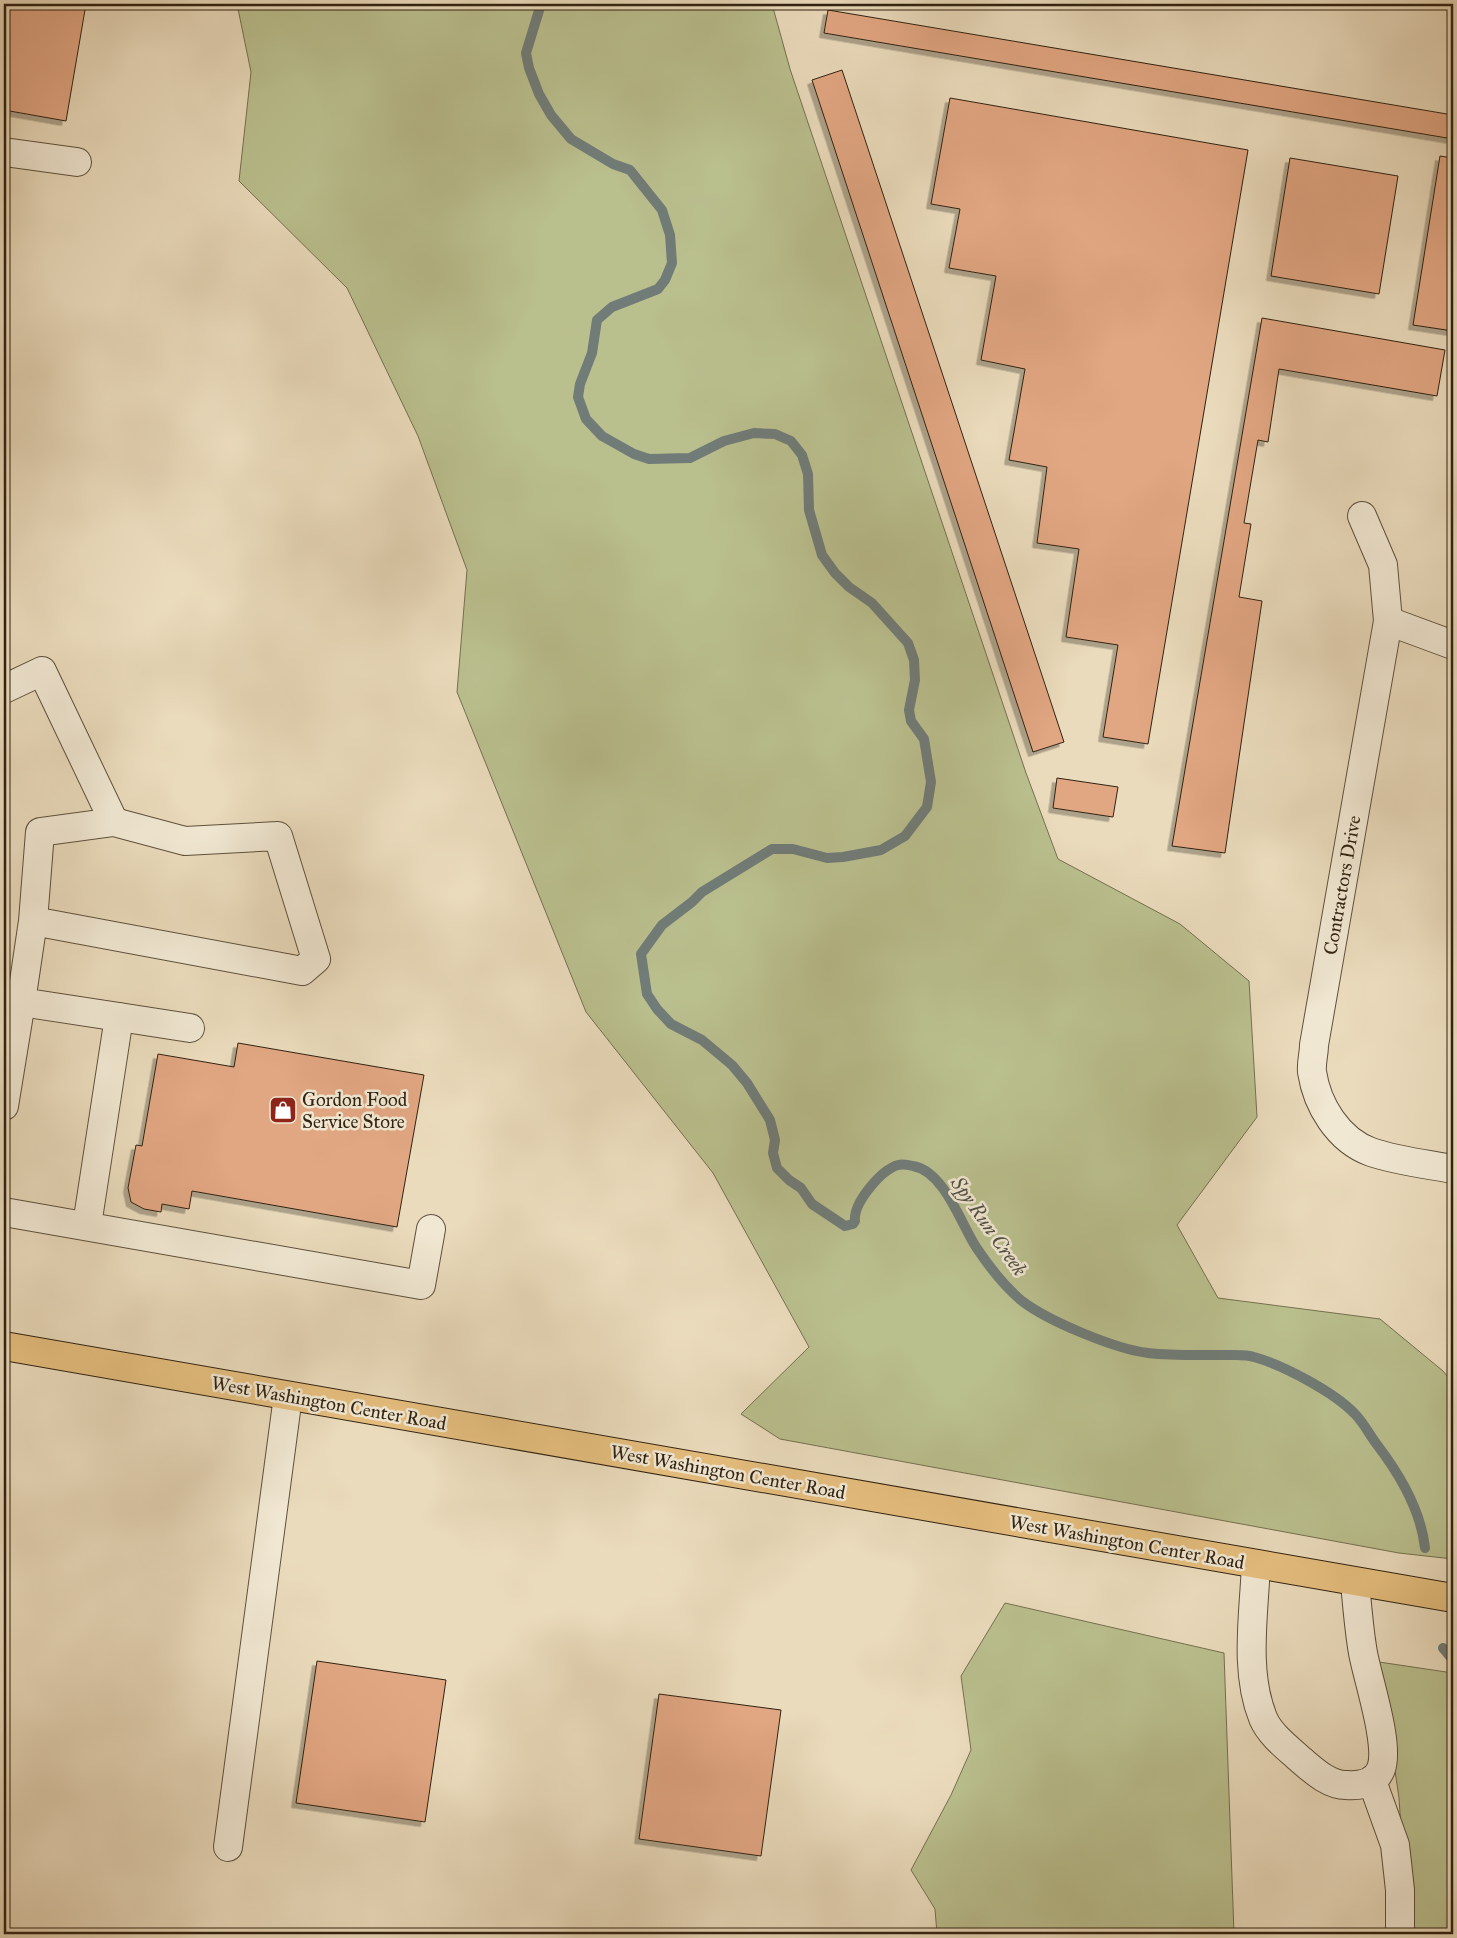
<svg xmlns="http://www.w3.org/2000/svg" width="1457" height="1938" viewBox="0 0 1457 1938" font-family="'IM FELL Great Primer',serif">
  <defs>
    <filter id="shadow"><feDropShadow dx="-4.5" dy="4.5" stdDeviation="0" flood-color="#0004"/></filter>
  </defs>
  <rect width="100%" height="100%" fill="#eadbbc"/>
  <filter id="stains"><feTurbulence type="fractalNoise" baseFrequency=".004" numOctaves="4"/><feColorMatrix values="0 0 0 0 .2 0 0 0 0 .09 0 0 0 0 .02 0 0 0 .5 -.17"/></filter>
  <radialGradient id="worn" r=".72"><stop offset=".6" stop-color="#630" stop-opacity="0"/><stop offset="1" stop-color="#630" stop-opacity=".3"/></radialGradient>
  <g fill="#babf8e" stroke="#757050">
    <polygon points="237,4 772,4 790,69 1026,773 1058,859 1180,924 1249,981 1257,1117 1177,1225 1218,1298 1380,1319 1443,1371 1453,1383 1453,1559 1399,1553 780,1439 741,1414 809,1347 713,1173 586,1012 457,692 467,570 418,436 347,288 239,181 251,72"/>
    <polygon points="1005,1603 1224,1653 1234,1934 937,1934 935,1909 911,1870 951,1795 971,1750 961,1676"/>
    <polygon points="1379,1662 1453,1673 1453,1934 1405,1934 1407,1917 1399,1798"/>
  </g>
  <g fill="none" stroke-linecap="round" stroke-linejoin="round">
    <g stroke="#717c78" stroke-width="10">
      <path d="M541,4L526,53L529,68L539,94L551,115L571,139L613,164L630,170L662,210L670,235L672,263L665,280L658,289L612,307L597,320L592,353L580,384L578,397L586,419L602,436L634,454L649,459L690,458L724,441L754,433L775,434L791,441L802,455L808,474L809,510L822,555L835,573L849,587L872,603L908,643L914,660L915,680L909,710L911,721L924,739L931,782L927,807L905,836L881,850L843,857L827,858L793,849H772L702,892L692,902L662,925L641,954L647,994L657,1009L671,1024L702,1040L732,1065L747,1083L770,1120L775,1140L773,1153L777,1168L789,1180L801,1188L812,1204L845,1226L853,1224L855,1221C853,1203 881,1170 898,1165C902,1164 909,1165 913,1166C944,1171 961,1224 976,1247C988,1265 1005,1287 1022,1301C1048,1321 1115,1349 1148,1353C1174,1356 1200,1355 1226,1355C1235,1355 1245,1354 1254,1357C1283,1365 1334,1392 1355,1414C1364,1423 1370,1436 1378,1446C1400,1475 1421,1511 1425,1548"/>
      <polyline points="1443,1648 1453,1660"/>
    </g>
  </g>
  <g fill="#e1a682" stroke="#302211" filter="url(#shadow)">
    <polygon points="4,4 86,4 66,121 4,110"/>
    <polygon points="828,10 1453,115 1453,139 824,33"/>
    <polygon points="842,70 1064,742 1033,752 812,80"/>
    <polygon points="950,98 1248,150 1148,744 1103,737 1118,645 1066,637 1079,549 1037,543 1047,467 1009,460 1025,369 981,360 996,276 949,268 960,209 931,204"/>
    <polygon points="1440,156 1453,158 1453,331 1413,325"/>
    <polygon points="1290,158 1398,176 1379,294 1271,276"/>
    <polygon points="1262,318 1445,350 1437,396 1279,369 1268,442 1258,440 1244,523 1251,524 1239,597 1262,601 1225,853 1172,846"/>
    <polygon points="1057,778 1118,787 1113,817 1053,808"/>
    <polygon points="238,1043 424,1075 397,1227 192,1191 189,1209 162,1204 161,1212 144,1209 131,1202 128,1188 136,1145 142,1146 158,1054 234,1067"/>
    <polygon points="317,1661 446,1680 425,1822 296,1803"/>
    <polygon points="659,1694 781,1710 761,1856 639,1839"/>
  </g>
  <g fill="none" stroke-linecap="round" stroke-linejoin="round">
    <g stroke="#5e503c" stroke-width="30">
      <g id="minor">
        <polyline points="4,152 77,162"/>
        <path d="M1362,516L1383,565L1388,621L1314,1045C1314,1054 1311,1063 1312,1072C1317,1105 1338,1140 1371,1152C1397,1161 1426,1164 1453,1169"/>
        <polyline points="1388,621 1453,645"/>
        <polyline points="4,689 42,671 114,822"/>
        <polyline points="33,921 40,832 114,822 185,841 278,836 316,959 302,971 33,921 21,1002 119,1017 87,1225"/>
        <polyline points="4,1000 21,1002 4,1106"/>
        <polyline points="119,1017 190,1028"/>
        <polyline points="4,1212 421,1285 431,1229"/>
        <path d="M1256,1564C1254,1614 1244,1671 1263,1718C1270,1735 1288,1748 1301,1760C1314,1771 1329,1785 1346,1785C1360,1786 1375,1784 1381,1769C1390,1745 1368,1680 1363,1653C1359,1630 1357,1605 1355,1582"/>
        <polyline points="1372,1781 1395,1845 1400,1890 1400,1934"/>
        <polyline points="228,1847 288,1396"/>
      </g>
    </g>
    <g stroke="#302211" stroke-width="30">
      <polyline id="major" points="4,1346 1453,1598"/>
    </g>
    <use href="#minor" stroke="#f1e8d3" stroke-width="28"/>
    <use href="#major" stroke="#e5be7e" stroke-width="28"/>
  </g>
  <defs>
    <g id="shop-square" transform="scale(1.4375)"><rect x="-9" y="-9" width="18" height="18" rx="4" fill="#8f2418" stroke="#f1e8d3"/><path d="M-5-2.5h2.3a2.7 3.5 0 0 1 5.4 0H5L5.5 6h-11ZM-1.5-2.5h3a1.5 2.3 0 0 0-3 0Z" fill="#fff"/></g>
  </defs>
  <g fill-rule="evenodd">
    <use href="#shop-square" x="283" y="1110"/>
  </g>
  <g text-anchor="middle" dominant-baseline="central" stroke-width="5" stroke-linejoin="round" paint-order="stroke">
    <g font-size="19" fill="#302211" stroke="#f1e8d3">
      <text transform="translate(1342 885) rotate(-80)">Contractors Drive</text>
      <text transform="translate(329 1403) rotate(10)">West Washington Center Road</text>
      <text transform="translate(728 1472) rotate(10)">West Washington Center Road</text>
      <text transform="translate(1127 1542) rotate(10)">West Washington Center Road</text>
    </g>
    <g font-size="19" fill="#302211" stroke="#f1e8d3" text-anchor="start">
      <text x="302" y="1099">Gordon Food<tspan x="302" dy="22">Service Store</tspan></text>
    </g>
    <g font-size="20" font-style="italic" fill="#514f44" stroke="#f1e8d3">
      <text transform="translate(989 1226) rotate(55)">Spy Run Creek</text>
    </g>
  </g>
  <rect width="1457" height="1938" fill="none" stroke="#eadbbc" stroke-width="20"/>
  <rect x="5" y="5" width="1447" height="1928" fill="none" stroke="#302211" stroke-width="2.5"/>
  <rect x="10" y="10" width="1437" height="1918" fill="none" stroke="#302211"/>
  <rect width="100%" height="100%" filter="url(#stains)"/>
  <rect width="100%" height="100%" fill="url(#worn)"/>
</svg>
